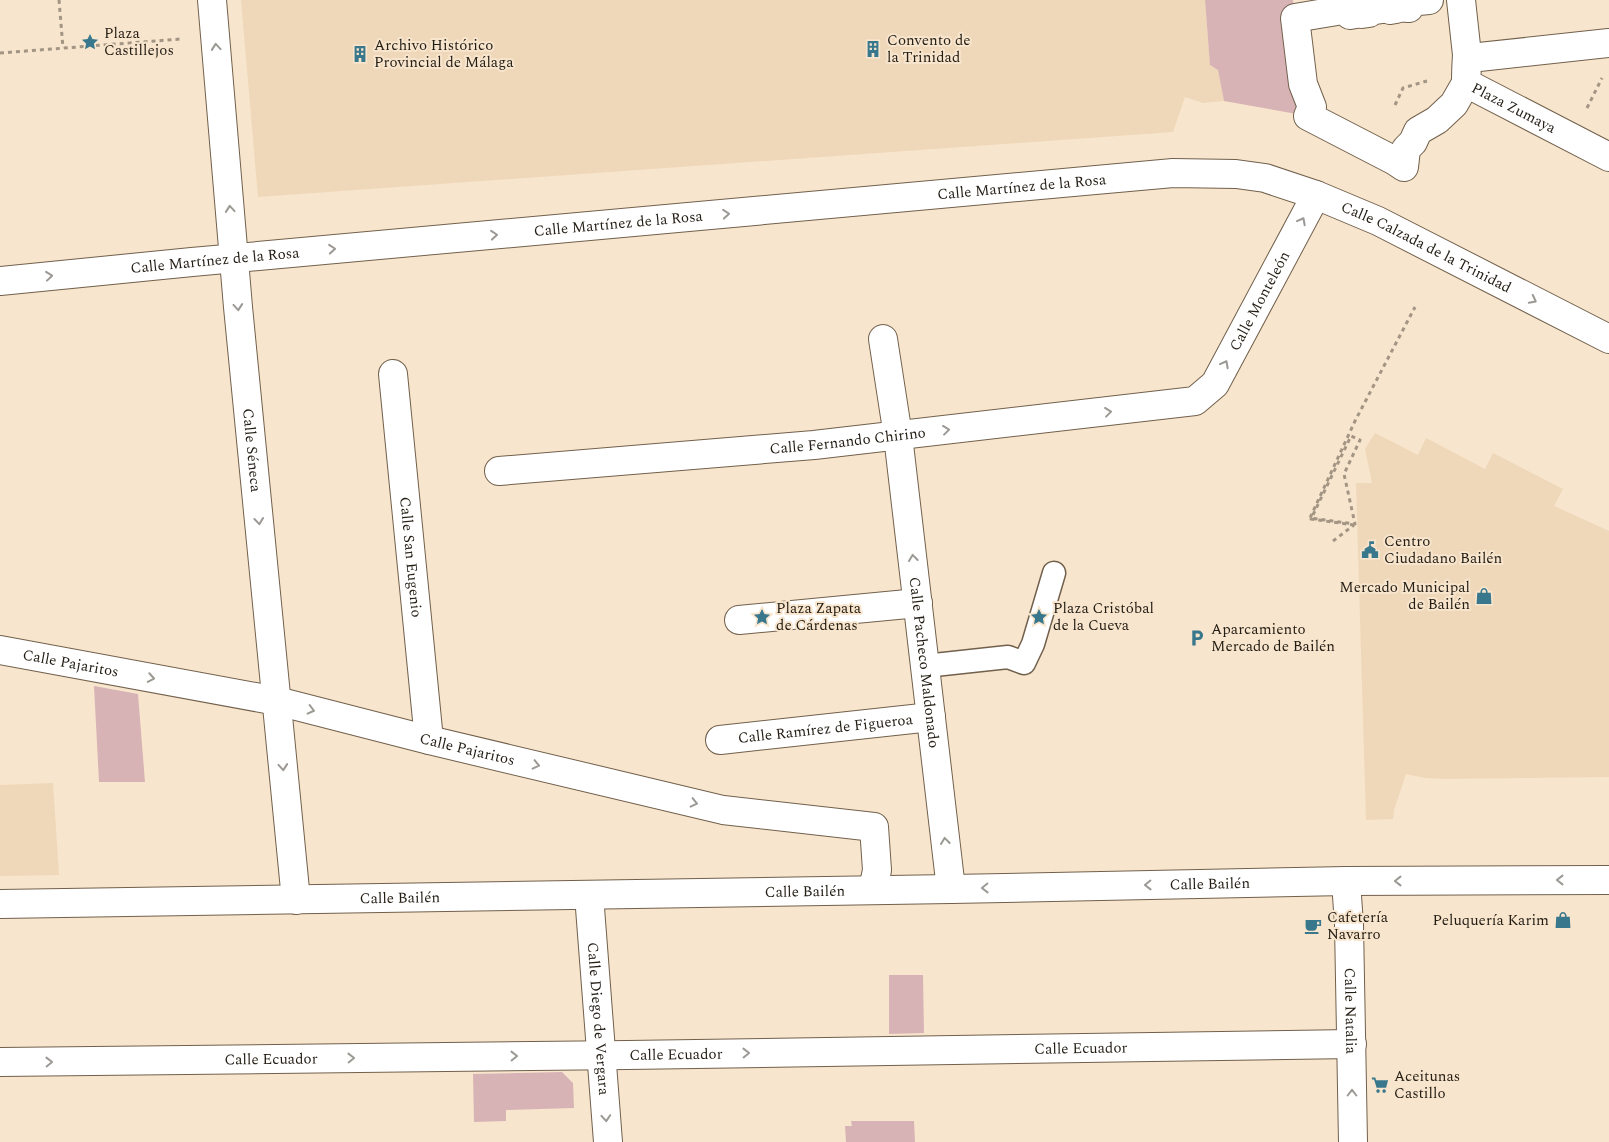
<svg xmlns="http://www.w3.org/2000/svg" width="1609" height="1142" viewBox="0 0 1609 1142" font-family="Spectral,serif">
  <rect width="100%" height="100%" fill="#f8e5cd"/>
  <g fill="#efd7b9">
    <polygon points="241,0 1205,0 1210,65 1218,69 1224,101 1203,103 1185,97 1173,132 258,197"/>
    <polygon points="1375,433 1418,455 1426,438 1485,469 1493,453 1563,489 1554,506 1609,531 1609,777 1443,779 1425,778 1406,774 1394,810 1393,819 1366,820 1356,483 1372,483 1365,449"/>
    <polygon points="53,783 59,875 0,876 0,785"/>
  </g>
  <g fill="#d8b3b6">
    <polygon points="1205,0 1293,0 1301,72 1308,116 1224,101 1218,70 1210,65"/>
    <polygon points="94,686 138,694 145,782 99,782"/>
    <polygon points="889,975 923,975 924,1033 889,1034"/>
    <polygon points="562,1072 573,1083 574,1108 506,1110 506,1121 474,1122 473,1074"/>
    <polygon points="851,1121 914,1121 915,1142 846,1142 845,1126 852,1126"/>
  </g>
  <g fill="none" stroke-linecap="round" stroke-linejoin="round">
    <g stroke="#71604c" stroke-width="25">
      <polyline id="service" points="925,666 1008,657 1024,663 1033,644 1054,573"/>
    </g>
    <g stroke="#71604c" stroke-width="30">
      <g id="pedestrian">
        <polyline points="1429,0 1408,2 1409,8 1397,7 1396,9 1390,10 1389,8 1369,11 1369,13 1362,14 1361,12 1356,12 1356,14 1350,15 1349,9 1295,18 1303,84 1312,107 1308,116 1395,161 1404,167 1406,149 1413,142 1418,131 1437,120 1454,104 1466,83 1467,55 1461,0"/>
        <path id="s1" d="M1609,43L1470,58L1467,55L1466,83L1609,157"/>
        <polyline points="883,339 898,436"/>
        <path id="s2" d="M393,374L429,740"/>
        <path id="s3" d="M720,740L931,717"/>
      </g>
    </g>
    <g stroke="#71604c" stroke-width="30">
      <g id="minor">
        <path id="s4" d="M212,0L238,307L296,900"/>
        <path id="s5" d="M898,436L951,889"/>
        <path id="s6" d="M499,471L814,445L1195,401L1215,384L1316,195"/>
        <polyline points="739,620 918,603"/>
        <path id="s7" d="M0,650L277,701L429,740L723,810L874,827L877,870L873,890"/>
        <path id="s8" d="M1346,881L1349,925L1353,1142"/>
        <path id="s9" d="M589,895L608,1142"/>
        <path id="s10" d="M0,904L951,889L1346,881L1609,880"/>
        <path id="s11" d="M0,1062L628,1055L1352,1044"/>
      </g>
    </g>
    <g stroke="#71604c" stroke-width="30">
      <g id="secondary">
        <path id="s12" d="M0,281L192,262L1173,173L1236,174L1265,178L1316,195L1378,221L1609,339"/>
      </g>
    </g>
    <g stroke="#a39583" stroke-width="3" stroke-dasharray="4 4" stroke-linecap="butt">
      <polyline points="59,0 63,48"/>
      <polyline points="0,53 181,39"/>
      <polyline points="1395,105 1403,88 1427,81"/>
      <polyline points="1587,108 1602,78"/>
      <polyline points="1354,525 1311,519 1351,436 1360,440 1344,474 1355,524 1310,518 1355,421 1415,307"/>
      <polyline points="1333,541 1354,525"/>
    </g>
    <use href="#service" stroke="#fff" stroke-width="22"/>
    <use href="#pedestrian" stroke="#fff" stroke-width="28"/>
    <use href="#minor" stroke="#fff" stroke-width="28"/>
    <use href="#secondary" stroke="#fff" stroke-width="28"/>
  </g>
  <defs><path id="oneway-chevron" d="M-2-3.5L2.5 0L-2 3.5" fill="none" stroke-width="1.6" stroke-linecap="round" stroke-linejoin="round" transform="scale(1.25)"/></defs>
  <g stroke="#9c9995">
    <use href="#oneway-chevron" transform="translate(216 47) rotate(-95)"/>
    <use href="#oneway-chevron" transform="translate(230 209) rotate(-95)"/>
    <use href="#oneway-chevron" transform="translate(726 214) rotate(-5)"/>
    <use href="#oneway-chevron" transform="translate(1302 221) rotate(-62)"/>
    <use href="#oneway-chevron" transform="translate(494 235) rotate(-5)"/>
    <use href="#oneway-chevron" transform="translate(332 249) rotate(-5)"/>
    <use href="#oneway-chevron" transform="translate(49 276) rotate(-6)"/>
    <use href="#oneway-chevron" transform="translate(1533 300) rotate(27)"/>
    <use href="#oneway-chevron" transform="translate(238 307) rotate(85)"/>
    <use href="#oneway-chevron" transform="translate(1225 364) rotate(-62)"/>
    <use href="#oneway-chevron" transform="translate(1108 412) rotate(-7)"/>
    <use href="#oneway-chevron" transform="translate(946 430) rotate(-7)"/>
    <use href="#oneway-chevron" transform="translate(259 521) rotate(84)"/>
    <use href="#oneway-chevron" transform="translate(913 558) rotate(-97)"/>
    <use href="#oneway-chevron" transform="translate(151 678) rotate(10)"/>
    <use href="#oneway-chevron" transform="translate(311 710) rotate(14)"/>
    <use href="#oneway-chevron" transform="translate(536 765) rotate(13)"/>
    <use href="#oneway-chevron" transform="translate(283 767) rotate(85)"/>
    <use href="#oneway-chevron" transform="translate(694 803) rotate(13)"/>
    <use href="#oneway-chevron" transform="translate(945 841) rotate(-97)"/>
    <use href="#oneway-chevron" transform="translate(1560 880) rotate(180)"/>
    <use href="#oneway-chevron" transform="translate(1398 881) rotate(180)"/>
    <use href="#oneway-chevron" transform="translate(1148 885) rotate(179)"/>
    <use href="#oneway-chevron" transform="translate(985 888) rotate(179)"/>
    <use href="#oneway-chevron" transform="translate(746 1053) rotate(-1)"/>
    <use href="#oneway-chevron" transform="translate(514 1056) rotate(-1)"/>
    <use href="#oneway-chevron" transform="translate(351 1058) rotate(-1)"/>
    <use href="#oneway-chevron" transform="translate(49 1062) rotate(-1)"/>
    <use href="#oneway-chevron" transform="translate(1352 1093) rotate(-90)"/>
    <use href="#oneway-chevron" transform="translate(606 1118) rotate(86)"/>
  </g>
  <defs>
    <g id="sight-bare" transform="scale(1.35)"><path d="M0-6L1.8-2.2L6-1.7L2.9 1.2L3.7 5.4L0 3.3L-3.7 5.4L-2.9 1.2L-6-1.7L-1.8-2.2Z" fill="#39788c" stroke="#f8e5cd" stroke-width="2.5" paint-order="stroke"/></g>
    <g id="building-bare" transform="scale(1.35)"><path d="M-4-6H4V6H1V3H-1V6H-4ZM-2.5-4.3h1.7v1.8h-1.7ZM.8-4.3h1.7v1.8H.8ZM-2.5-1h1.7V.8h-1.7ZM.8-1h1.7V.8H.8Z" fill="#39788c" stroke="#f8e5cd" stroke-width="2.5" paint-order="stroke"/></g>
    <g id="civic-bare" transform="scale(1.35)"><path d="M-.6-6.5H3V-4.5H.6V-3L4-1V1h2V6H-6V1h2V-1L-.6-3ZM-1.2 2.5V6h2.4V2.5Z" fill="#39788c" stroke="#f8e5cd" stroke-width="2.5" paint-order="stroke"/></g>
    <g id="shop-bare" transform="scale(1.35)"><path d="M-5-2.5h2.3a2.7 3.5 0 0 1 5.4 0H5L5.5 6h-11ZM-1.5-2.5h3a1.5 2.3 0 0 0-3 0Z" fill="#39788c" stroke="#f8e5cd" stroke-width="2.5" paint-order="stroke"/></g>
    <g id="parking-bare" transform="scale(1.35)"><path d="M-3.5-5.5H1a3.5 3.5 0 0 1 0 7H-1V5.5H-3.5ZM-1-3.4V-.6H.8a1.4 1.4 0 0 0 0-2.8Z" fill="#39788c" stroke="#f8e5cd" stroke-width="2.5" paint-order="stroke"/></g>
    <g id="cafe-bare" transform="scale(1.35)"><path d="M-5.5-4.5H6V0H3Q3 3.5 0 3.5H-2.5Q-5.5 3.5-5.5 0ZM3-3.2v2h1.7v-2ZM-6 4.5H4V6H-6Z" fill="#39788c" stroke="#f8e5cd" stroke-width="2.5" paint-order="stroke"/></g>
    <g id="supermarket-bare" transform="scale(1.35)"><path d="M-6-5.5h2.5l.6 2H6L4.5 2H-2.5L-4.4-4H-6ZM-1.5 3.2a1.3 1.3 0 1 0 .1 0ZM3 3.2a1.3 1.3 0 1 0 .1 0Z" fill="#39788c" stroke="#f8e5cd" stroke-width="2.5" paint-order="stroke"/></g>
  </defs>
  <g fill-rule="evenodd">
    <use href="#sight-bare" x="90" y="42"/>
    <use href="#building-bare" x="873" y="49"/>
    <use href="#building-bare" x="360" y="54"/>
    <use href="#civic-bare" x="1370" y="550"/>
    <use href="#shop-bare" x="1484" y="596"/>
    <use href="#sight-bare" x="762" y="617"/>
    <use href="#sight-bare" x="1039" y="617"/>
    <use href="#parking-bare" x="1197" y="638"/>
    <use href="#shop-bare" x="1563" y="920"/>
    <use href="#cafe-bare" x="1313" y="926"/>
    <use href="#supermarket-bare" x="1380" y="1085"/>
  </g>
  <g text-anchor="middle" dominant-baseline="central" stroke-width="4" stroke-linejoin="round" paint-order="stroke">
    <g font-size="15" fill="#231d14" stroke="#f8e5cd" text-anchor="start">
      <text x="104" y="33">Plaza<tspan x="104" dy="17">Castillejos</tspan></text>
      <text x="887" y="40">Convento de<tspan x="887" dy="17">la Trinidad</tspan></text>
      <text x="374" y="45">Archivo Histórico<tspan x="374" dy="17">Provincial de Málaga</tspan></text>
      <text x="1384" y="541">Centro<tspan x="1384" dy="17">Ciudadano Bailén</tspan></text>
      <text x="1470" y="587" text-anchor="end">Mercado Municipal<tspan x="1470" dy="17">de Bailén</tspan></text>
      <text x="776" y="608">Plaza Zapata<tspan x="776" dy="17">de Cárdenas</tspan></text>
      <text x="1053" y="608">Plaza Cristóbal<tspan x="1053" dy="17">de la Cueva</tspan></text>
      <text x="1211" y="629">Aparcamiento<tspan x="1211" dy="17">Mercado de Bailén</tspan></text>
      <text x="1327" y="917">Cafetería<tspan x="1327" dy="17">Navarro</tspan></text>
      <text x="1549" y="920" text-anchor="end">Peluquería Karim</text>
      <text x="1394" y="1076">Aceitunas<tspan x="1394" dy="17">Castillo</tspan></text>
    </g>
    <g font-size="15" fill="#231d14" stroke="#f8e5cd">
      <text stroke="none"><textPath href="#s1" startOffset="226">Plaza Zumaya</textPath></text>
      <text stroke="none"><textPath href="#s12" startOffset="1026">Calle Martínez de la Rosa</textPath></text>
      <text stroke="none"><textPath href="#s12" startOffset="621">Calle Martínez de la Rosa</textPath></text>
      <text stroke="none"><textPath href="#s12" startOffset="1446">Calle Calzada de la Trinidad</textPath></text>
      <text stroke="none"><textPath href="#s12" startOffset="216">Calle Martínez de la Rosa</textPath></text>
      <text stroke="none"><textPath href="#s6" startOffset="820">Calle Monteleón</textPath></text>
      <text stroke="none"><textPath href="#s6" startOffset="350">Calle Fernando Chirino</textPath></text>
      <text stroke="none"><textPath href="#s4" startOffset="452">Calle Séneca</textPath></text>
      <text stroke="none"><textPath href="#s2" startOffset="184">Calle San Eugenio</textPath></text>
      <text stroke="none"><textPath href="#s5" startOffset="228">Calle Pacheco Maldonado</textPath></text>
      <text stroke="none"><textPath href="#s7" startOffset="72">Calle Pajaritos</textPath></text>
      <text stroke="none"><textPath href="#s3" startOffset="106">Calle Ramírez de Figueroa</textPath></text>
      <text stroke="none"><textPath href="#s7" startOffset="478">Calle Pajaritos</textPath></text>
      <text stroke="none"><textPath href="#s10" startOffset="1210">Calle Bailén</textPath></text>
      <text stroke="none"><textPath href="#s10" startOffset="805">Calle Bailén</textPath></text>
      <text stroke="none"><textPath href="#s10" startOffset="400">Calle Bailén</textPath></text>
      <text stroke="none"><textPath href="#s8" startOffset="130">Calle Natalia</textPath></text>
      <text stroke="none"><textPath href="#s9" startOffset="124">Calle Diego de Vergara</textPath></text>
      <text stroke="none"><textPath href="#s11" startOffset="1081">Calle Ecuador</textPath></text>
      <text stroke="none"><textPath href="#s11" startOffset="676">Calle Ecuador</textPath></text>
      <text stroke="none"><textPath href="#s11" startOffset="271">Calle Ecuador</textPath></text>
    </g>
  </g>
</svg>
